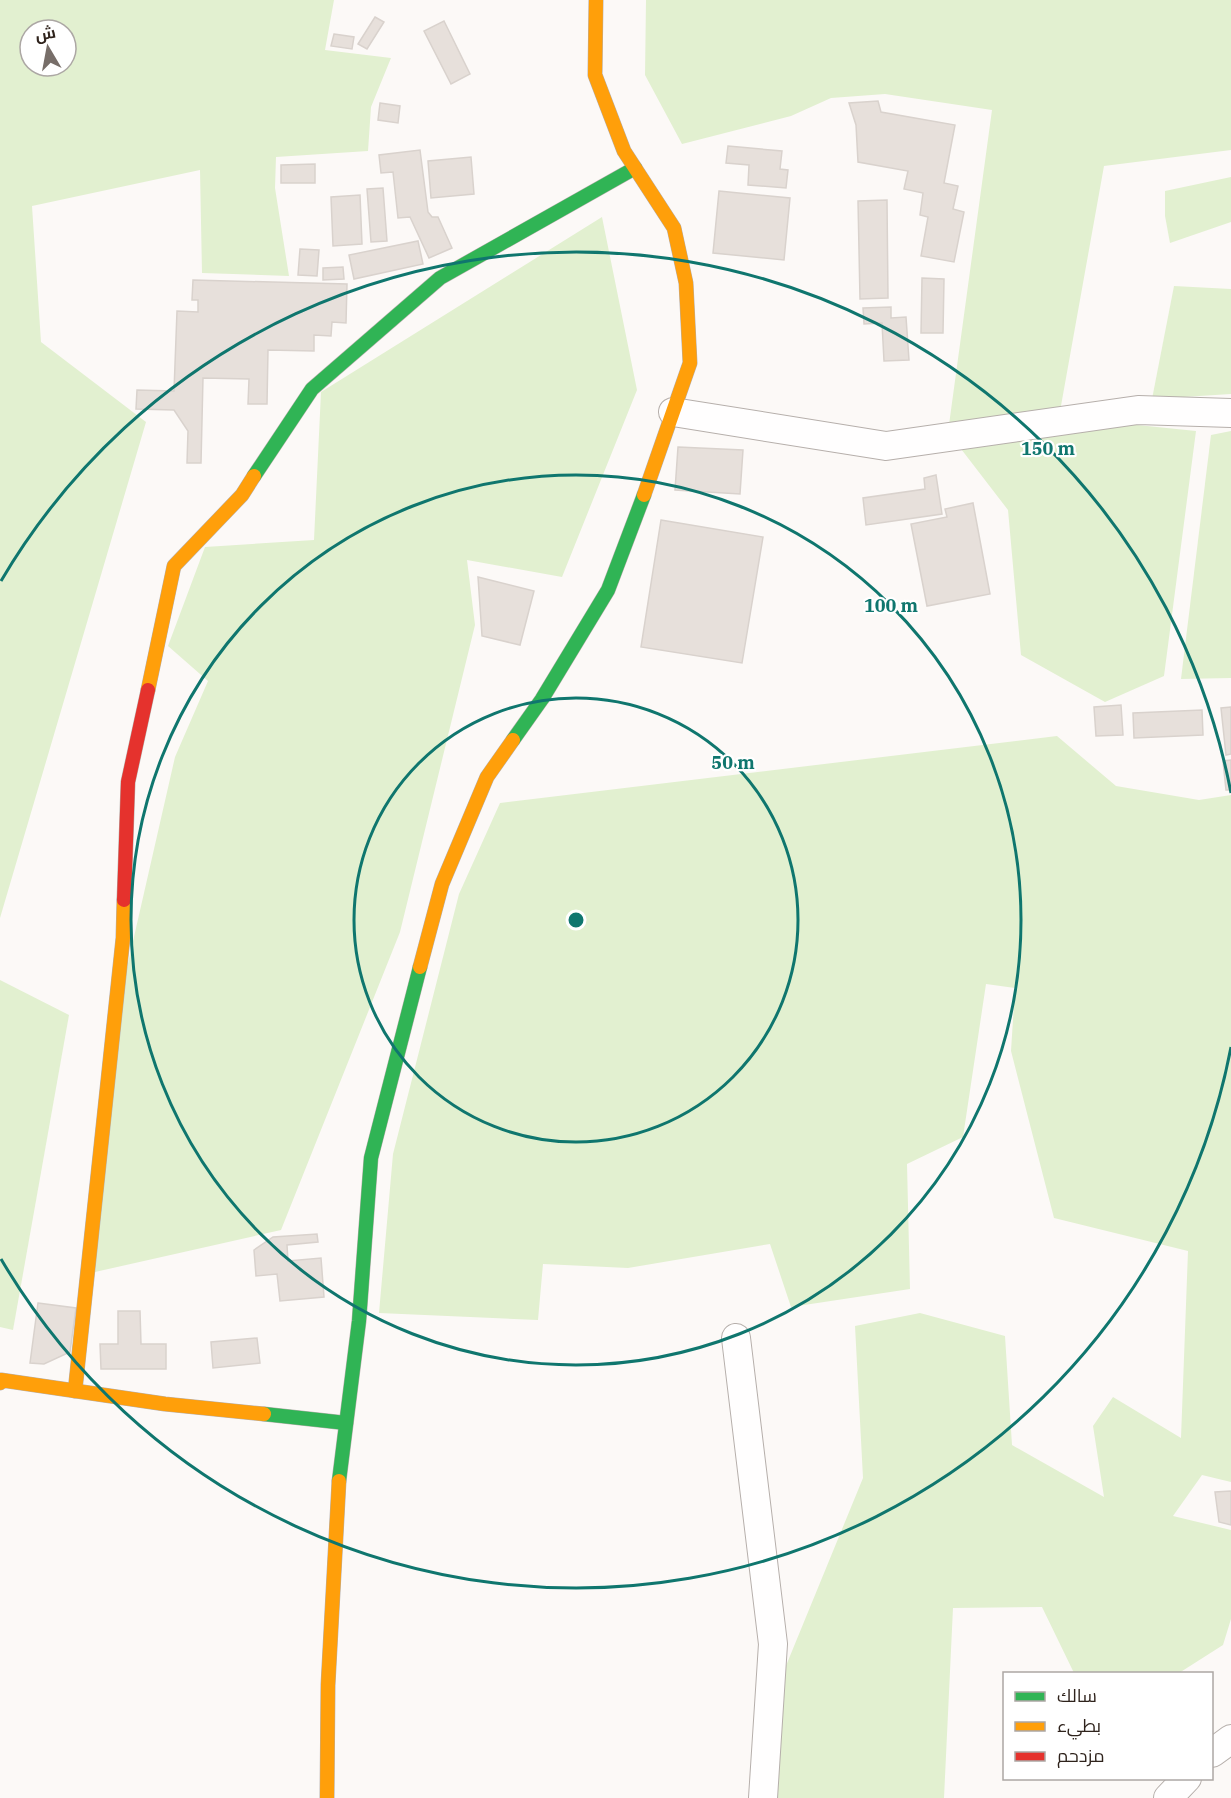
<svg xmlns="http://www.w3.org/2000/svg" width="1231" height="1798" viewBox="0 0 1231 1798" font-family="'IBM Plex Serif',Cairo,serif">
  <rect width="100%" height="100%" fill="#fcf9f7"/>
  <g fill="#e2f0d0" fill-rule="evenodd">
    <path d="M0,0H334L325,50L391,58L371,107L368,151L276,157L275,188L289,276L202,273L200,170L32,206L41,342L146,422L0,918ZM30,30H66V66H30Z"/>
    <polygon points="646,0 1231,0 1231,150 1104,166 1059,417 1196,431 1164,676 1105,702 1021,655 1008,510 948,432 992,110 885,94 831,98 791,116 682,144 645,75"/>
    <polygon points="1231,177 1231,222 1170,243 1165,216 1165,191"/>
    <polygon points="602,217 637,390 562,577 467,560 475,625 400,932 281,1230 95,1272 118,1007 175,757 208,681 168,646 205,547 314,540 321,392"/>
    <polygon points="1174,286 1231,289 1231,394 1152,399"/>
    <polygon points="1231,431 1231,678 1181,679 1211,435"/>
    <polygon points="1057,736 1116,786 1199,800 1231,795 1231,1482 1202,1475 1173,1516 1231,1530 1231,1619 1223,1645 1179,1673 1074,1673 1042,1607 953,1608 944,1798 769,1798 774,1695 863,1478 855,1326 920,1313 1005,1336 1012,1445 1104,1497 1093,1426 1113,1397 1181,1438 1188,1251 1054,1218 1011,1051 1015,988 986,984 963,1137 907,1164 910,1289 791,1307 770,1244 628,1268 543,1264 538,1320 379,1313 393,1154 459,894 500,803"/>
    <polygon points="0,980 69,1015 13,1330 0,1327"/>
  </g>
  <g fill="#e7e0db" stroke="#d9d2cd" stroke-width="1.5">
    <polygon points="375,17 384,22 367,49 358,44"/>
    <polygon points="444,21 470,74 451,84 424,31"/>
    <polygon points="334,34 354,37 352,49 331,46"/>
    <polygon points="878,101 881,112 955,125 944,183 958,186 953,209 964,212 954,262 921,256 928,217 920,215 923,193 904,189 908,171 858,162 856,125 849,103"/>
    <polygon points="380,103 400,106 398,123 378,120"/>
    <polygon points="728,146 782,151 780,169 788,170 786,188 748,185 749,165 726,163"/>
    <polygon points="420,150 428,212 432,217 438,217 452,248 429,258 410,217 398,218 393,172 381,173 379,155"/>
    <polygon points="471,157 474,194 431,198 428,161"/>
    <polygon points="315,164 315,183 281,183 281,165"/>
    <polygon points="383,188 387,241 371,242 367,189"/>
    <polygon points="719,191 790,198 784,260 713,253"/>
    <polygon points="360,195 362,244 333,246 331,197"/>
    <polygon points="887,200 888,298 860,299 858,201"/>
    <polygon points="418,241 423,264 354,279 349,255"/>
    <polygon points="300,249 319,250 317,276 298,275"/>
    <polygon points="343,267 344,279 323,280 323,268"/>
    <polygon points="922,278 944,279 943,333 921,333"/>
    <polygon points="193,280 347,284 346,323 332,322 331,336 314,335 314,351 268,350 267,404 248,404 249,379 203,378 201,463 187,463 188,431 174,410 136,409 137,390 174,391 177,311 198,312 198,300 192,300"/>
    <polygon points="891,307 891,318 906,317 909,360 884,361 882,323 864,324 863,308"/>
    <polygon points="678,447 743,450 740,494 675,490"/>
    <polygon points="936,475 942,514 866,525 863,498 925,489 924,478"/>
    <polygon points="973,503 990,594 927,606 911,524 947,517 945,509"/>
    <polygon points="661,520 763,537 742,663 641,647"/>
    <polygon points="478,577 534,591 520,645 482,636"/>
    <polygon points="1121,705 1123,735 1096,736 1094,707"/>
    <polygon points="1231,707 1231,754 1226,755 1221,708"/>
    <polygon points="1202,710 1203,735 1134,738 1133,713"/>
    <polygon points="1231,760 1231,790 1226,790 1223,761"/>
    <polygon points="317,1234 318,1242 287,1245 288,1261 321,1258 324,1297 280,1301 277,1274 256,1276 254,1250 273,1237"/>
    <polygon points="38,1303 76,1308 70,1352 44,1364 30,1363"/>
    <polygon points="118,1311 140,1311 141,1344 166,1344 166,1369 101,1369 100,1344 118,1344"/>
    <polygon points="257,1338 260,1363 213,1368 211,1342"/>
    <polygon points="1231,1491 1231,1525 1219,1522 1215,1492"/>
  </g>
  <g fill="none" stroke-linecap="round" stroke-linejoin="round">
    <g stroke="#b6afab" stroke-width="30">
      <g id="street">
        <polyline points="673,412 886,446 1138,410 1231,413"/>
        <polyline points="736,1338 773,1644 763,1798"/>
        <polyline points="1212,1753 1231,1739"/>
        <polyline points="1168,1798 1187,1778"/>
      </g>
    </g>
    <g stroke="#b6afab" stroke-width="15">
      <g id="fast">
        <polyline points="254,476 312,389 440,278 635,168"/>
        <polyline points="513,740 542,699 608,590 644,495"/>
        <polyline points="264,1414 346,1423"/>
        <polyline points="339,1481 359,1321 371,1158 420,967"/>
      </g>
    </g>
    <g stroke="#b6afab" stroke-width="15">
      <g id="slow">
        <polyline points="596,0 595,75 624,151 674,228 686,283 690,363 644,495"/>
        <polyline points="148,690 174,566 242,495 254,476"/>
        <polyline points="420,967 442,884 487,777 513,740"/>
        <polyline points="0,1383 1,1380 165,1404 264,1414"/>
        <polyline points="75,1391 123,938 124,900"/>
        <polyline points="327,1798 328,1685 339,1481"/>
      </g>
    </g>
    <g stroke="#b6afab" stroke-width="15">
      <polyline id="jam" points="124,900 128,782 148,690"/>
    </g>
    <use href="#street" stroke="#fffefe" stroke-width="28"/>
    <use href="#fast" stroke="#30b455" stroke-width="14"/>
    <use href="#slow" stroke="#ff9f0a" stroke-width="14"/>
    <use href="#jam" stroke="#e5322d" stroke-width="14"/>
  </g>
  <g fill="none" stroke="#0f766e" stroke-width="3">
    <circle cx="576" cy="920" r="222"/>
    <circle cx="576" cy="920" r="445"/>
    <path d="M1231 1047A667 667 0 0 1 1 1259M1 581A667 667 0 0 1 1231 793"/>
  </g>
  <circle cx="576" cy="920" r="9" fill="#0f766e" stroke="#fff" stroke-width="3"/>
  <g font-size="18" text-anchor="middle" font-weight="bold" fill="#0f766e" stroke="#fff" stroke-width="4.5" stroke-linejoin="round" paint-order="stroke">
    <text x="1048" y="455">150 m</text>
    <text x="891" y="612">100 m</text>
    <text x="733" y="769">50 m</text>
  </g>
  <rect x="1003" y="1672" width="210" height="108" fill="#ffffff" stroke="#aca7a4" stroke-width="1.5"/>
  <rect x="1015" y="1692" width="30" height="9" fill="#30b455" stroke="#aca7a4" stroke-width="1.5"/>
  <text x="1057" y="1702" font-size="18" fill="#2f231c">سالك</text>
  <rect x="1015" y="1722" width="30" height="9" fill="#ff9f0a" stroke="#aca7a4" stroke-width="1.5"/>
  <text x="1057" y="1732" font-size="18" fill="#2f231c">بطيء</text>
  <rect x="1015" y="1752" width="30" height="9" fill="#e5322d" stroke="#aca7a4" stroke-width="1.5"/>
  <text x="1057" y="1762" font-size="18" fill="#2f231c">مزدحم</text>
  <g transform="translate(48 48) rotate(350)"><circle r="28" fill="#ffffff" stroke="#aca7a4" stroke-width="1.5"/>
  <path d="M0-4.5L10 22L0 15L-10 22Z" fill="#776e69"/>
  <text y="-9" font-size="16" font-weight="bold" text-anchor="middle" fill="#2f231c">ش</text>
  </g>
</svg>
